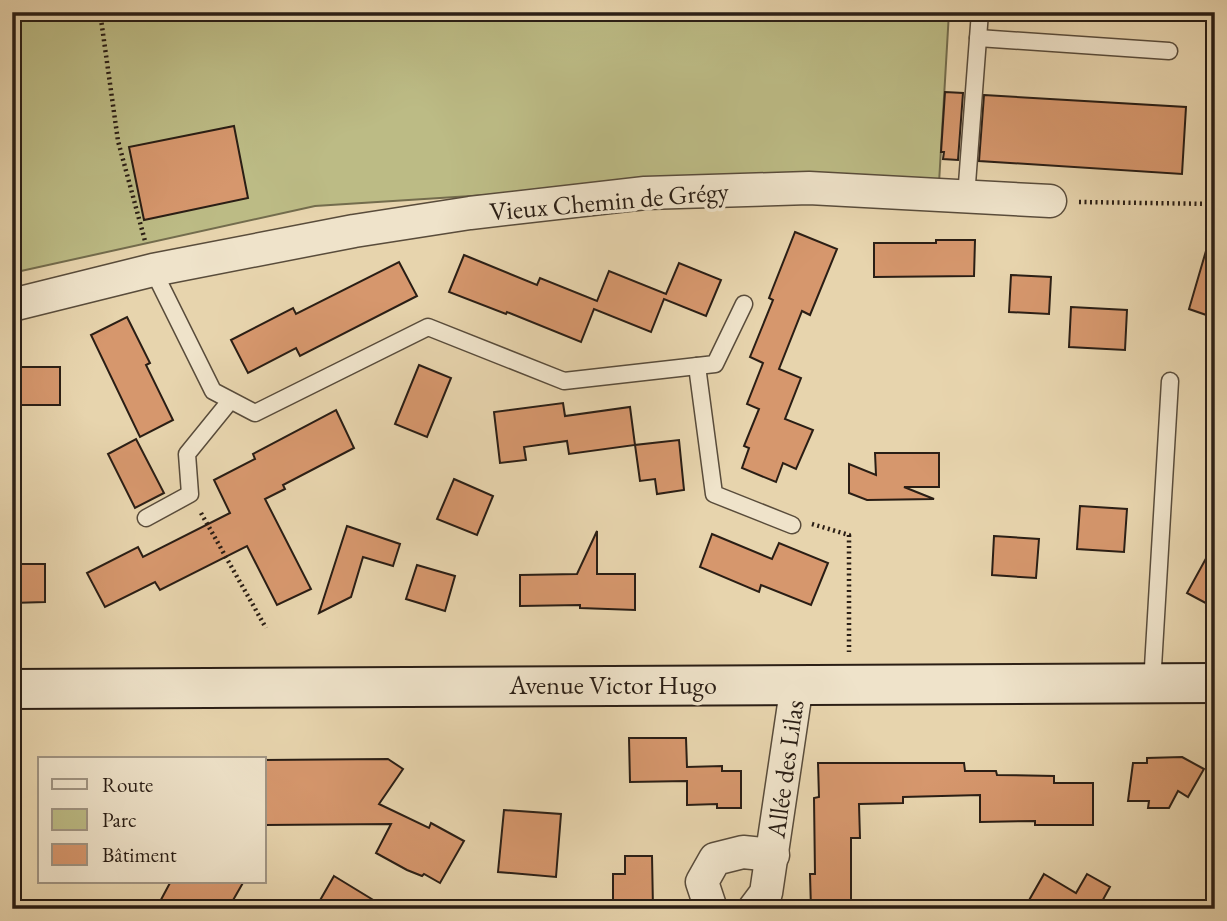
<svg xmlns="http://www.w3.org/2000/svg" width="1227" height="921" viewBox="0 0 1227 921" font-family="'EB Garamond',serif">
  <rect width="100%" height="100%" fill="#e7d4ad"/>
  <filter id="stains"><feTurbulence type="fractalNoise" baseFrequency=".00286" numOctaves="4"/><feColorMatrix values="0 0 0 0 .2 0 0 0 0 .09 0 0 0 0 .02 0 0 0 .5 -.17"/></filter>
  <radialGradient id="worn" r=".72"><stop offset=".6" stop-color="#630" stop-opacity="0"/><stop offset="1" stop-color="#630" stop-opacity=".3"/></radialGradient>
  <polygon fill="#bcbb85" stroke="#736c4d" stroke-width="2" points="12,12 949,12 939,183 763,177 315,206 12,273"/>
  <g fill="#d6976d" stroke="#2a1e15" stroke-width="2">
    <polygon points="945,92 963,93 958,160 943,159 944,152 941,152"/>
    <polygon points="984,95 1186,107 1182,174 979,161"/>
    <polygon points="234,126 248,198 144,220 129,147"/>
    <polygon points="795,232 837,249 810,315 802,311 779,369 801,378 785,419 813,430 796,469 783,463 776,482 742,468 749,448 744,446 759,409 747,404 763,363 750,357 773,300 769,298"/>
    <polygon points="936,240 975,240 974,276 874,277 874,243 936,243"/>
    <polygon points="1208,244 1215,245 1215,318 1189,309"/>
    <polygon points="464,255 537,285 540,278 597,301 609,271 666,294 679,263 721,280 706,316 664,299 651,332 594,309 581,342 507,312 506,314 449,292"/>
    <polygon points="399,262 417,296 300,356 296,348 248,373 231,340 293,308 296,314"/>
    <polygon points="1011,275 1051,277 1049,314 1009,312"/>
    <polygon points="1071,307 1127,310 1125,350 1069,347"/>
    <polygon points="127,317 150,363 146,365 173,420 140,437 91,335"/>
    <polygon points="419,365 451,378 427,437 395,424"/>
    <rect x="12" y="367" width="48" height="38"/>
    <polygon points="563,403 565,416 630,407 635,445 569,454 567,441 524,447 526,460 500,463 494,412"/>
    <polygon points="336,410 354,448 283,485 285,489 265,499 311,589 277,605 247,546 160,590 155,582 105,607 87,573 138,547 143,557 230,513 214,480 255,459 253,454"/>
    <polygon points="136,439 164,493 135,508 108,454"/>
    <polygon points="679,440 684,490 657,494 655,479 640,481 635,445"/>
    <polygon points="875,453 939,453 939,487 904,487 934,499 867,500 849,493 849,464 876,475"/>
    <polygon points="454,479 493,496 477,535 437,519"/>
    <polygon points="1080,506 1127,509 1124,552 1077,549"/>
    <polygon points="347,526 400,544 393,566 363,557 351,597 319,613"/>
    <polygon points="597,531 597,574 635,574 635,610 580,608 580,605 520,606 520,575 577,574"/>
    <polygon points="712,534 772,559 779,543 828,563 811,605 761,585 759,592 700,567"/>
    <polygon points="994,536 1039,539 1036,578 992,575"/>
    <polygon points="1215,542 1215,608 1187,593"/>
    <polygon points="12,564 45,564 45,602 12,603"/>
    <polygon points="417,565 455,576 445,611 406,599"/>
    <polygon points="629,738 686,738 687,767 722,766 722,771 741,771 741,808 717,808 717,804 687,805 687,781 630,782"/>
    <polygon points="1182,757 1204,769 1188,797 1178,791 1169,808 1148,808 1149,801 1128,801 1133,763 1147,763 1147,758"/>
    <polygon points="388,759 403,769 379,804 429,828 431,823 464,841 440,883 424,874 422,876 407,870 376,853 391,824 264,825 264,760"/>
    <polygon points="818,763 964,763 965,771 996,771 997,775 1054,776 1054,783 1093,783 1093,825 1035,825 1035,821 980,822 980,795 903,797 903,803 859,804 860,838 851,838 851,909 811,909 810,874 815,874 814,798 819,797"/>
    <polygon points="504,810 561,814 556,877 498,872"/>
    <polygon points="625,856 652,856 653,908 613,908 613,874 625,874"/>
    <polygon points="1044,874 1076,893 1087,874 1110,887 1099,907 1102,909 1024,909"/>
    <polygon points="334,876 388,909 315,909"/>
    <polygon points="171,881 244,881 228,909 156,909"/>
  </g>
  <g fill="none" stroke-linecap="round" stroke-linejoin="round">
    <g stroke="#594c3b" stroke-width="19">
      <g id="lane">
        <polyline points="978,38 1169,51"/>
        <polyline points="966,197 980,12"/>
        <polyline points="153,270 213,391 255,413 428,327 564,381 715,364 744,304"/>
        <polyline points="697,366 714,494 792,525"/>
        <polyline points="146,518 190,494 187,454 230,401"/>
        <polyline points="1152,684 1170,381"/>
      </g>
    </g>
    <g stroke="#594c3b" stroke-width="35">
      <g id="street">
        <polyline points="12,305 153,270 354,231 470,213 645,193 809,188 1050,201"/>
        <polyline points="711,909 702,882 715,859 743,852 773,855"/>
        <polyline points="754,909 766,893 797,684"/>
      </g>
    </g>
    <g stroke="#2a1e15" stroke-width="42">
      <polyline id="secondary" points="12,689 1215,683"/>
    </g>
    <g stroke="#2a1e15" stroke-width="4.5" stroke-dasharray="2 3.5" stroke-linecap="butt">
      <polyline points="100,12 118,141 145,241"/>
      <polyline points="1079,202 1215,204"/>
      <polyline points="201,513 266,628"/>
      <polyline points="812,524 849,535 849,652"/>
    </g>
    <use href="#lane" stroke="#efe3ca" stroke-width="16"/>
    <use href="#street" stroke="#efe3ca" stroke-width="32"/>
    <use href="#secondary" stroke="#efe3ca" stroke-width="38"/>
  </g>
  <g text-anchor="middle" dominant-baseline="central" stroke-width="7" stroke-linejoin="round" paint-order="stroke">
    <g font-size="26" fill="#2a1e15" stroke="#efe3ca">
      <text transform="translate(609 201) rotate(-5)">Vieux Chemin de Grégy</text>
      <text x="613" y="685">Avenue Victor Hugo</text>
      <text transform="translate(785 769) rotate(-82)">Allée des Lilas</text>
    </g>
  </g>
  <rect width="1227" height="921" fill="none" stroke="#e7d4ad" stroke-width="42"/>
  <rect x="14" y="14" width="1199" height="893" fill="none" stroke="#2a1e15" stroke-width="3.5"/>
  <rect x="21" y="21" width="1185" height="879" fill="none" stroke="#2a1e15" stroke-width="2"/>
  <rect x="38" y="757" width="228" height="126" fill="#efe3ca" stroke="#a09482" stroke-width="2"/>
  <rect x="52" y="779" width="35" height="10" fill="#efe3ca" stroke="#a09482" stroke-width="2"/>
  <text x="102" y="792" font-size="21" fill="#2a1e15">Route</text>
  <rect x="52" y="809" width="35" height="21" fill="#bcbb85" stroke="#a09482" stroke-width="2"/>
  <text x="102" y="827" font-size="21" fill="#2a1e15">Parc</text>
  <rect x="52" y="844" width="35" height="21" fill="#d6976d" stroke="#a09482" stroke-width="2"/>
  <text x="102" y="862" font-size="21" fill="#2a1e15">Bâtiment</text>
  <rect width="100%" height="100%" filter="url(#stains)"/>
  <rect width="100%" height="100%" fill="url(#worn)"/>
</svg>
